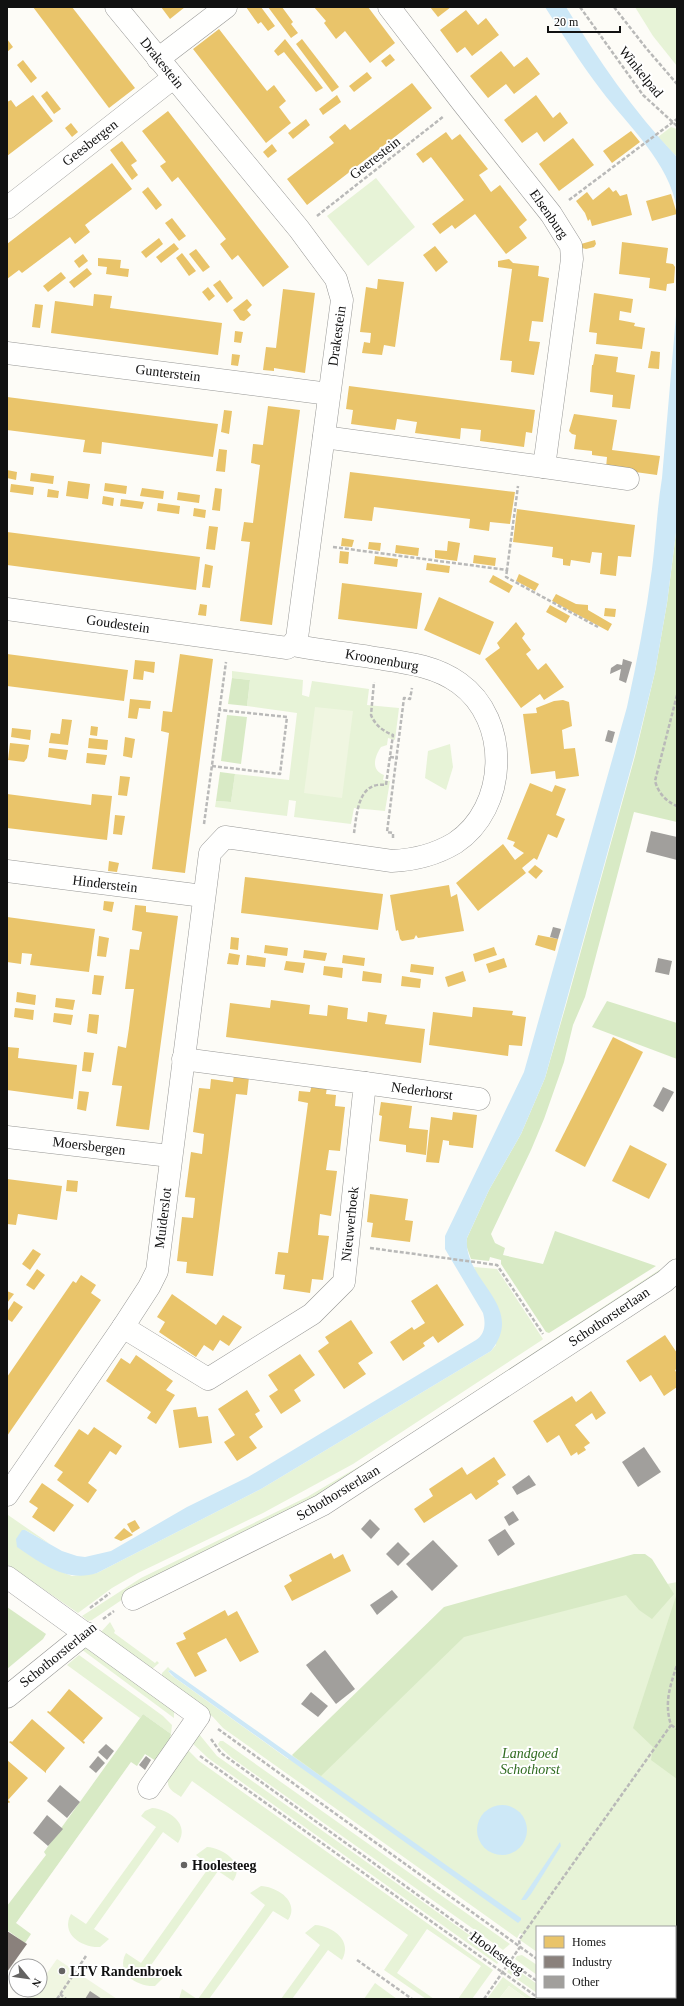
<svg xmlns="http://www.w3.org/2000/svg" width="684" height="2006" viewBox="0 0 684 2006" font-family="Georgia,serif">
  <rect width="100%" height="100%" fill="#fdfcf7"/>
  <g fill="#e7f3d7">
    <polygon points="635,7 677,7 677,66 653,36"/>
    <polygon points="671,127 677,129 677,157 658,137"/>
    <polygon points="376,178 415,227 368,266 327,216"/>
    <path d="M232,671L303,680L302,695L309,697L312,681L369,689L367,705L399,708L395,740L388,738L387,745L381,747C375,756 370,770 384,775L383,780L390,781L385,811L354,808L351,824L294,817L296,801L289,800L287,816L215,807L216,801L231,802L235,774L289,780L297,713L247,706L250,680L232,678Z"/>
    <polygon points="450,744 453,767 446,790 425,778 428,751"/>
    <polygon points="474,1267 497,1269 543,1339 542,1340 353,1464 263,1513 138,1573 112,1588 78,1613 7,1564 8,1515 50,1544 25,1530 45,1565 72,1576 97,1573 261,1489 491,1351 496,1345"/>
    <polygon points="659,1270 661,1271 337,1488 132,1593 92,1620 88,1621 82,1616 141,1578 307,1497 382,1453"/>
    <polygon points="677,1582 677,1999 603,1999 600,1997 675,1997 675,1927 537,1927 537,1952 520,1940 523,1935 520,1933 517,1938 223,1728 213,1717 162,1678 162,1673 168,1667 171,1670 168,1671 171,1675 288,1759 467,1624"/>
    <polygon points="110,1622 115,1631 114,1633 155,1663 157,1661 159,1663 151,1670 101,1632"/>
    <polygon points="89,1648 174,1706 174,1718 81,1649"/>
    <polygon points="79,1655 163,1716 172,1725 171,1734 143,1714 140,1718 67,1665"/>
    <polygon points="199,1734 217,1756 499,1956 500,1959 497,1964 208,1758 191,1742"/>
    <polygon points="220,1741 223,1741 510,1944 503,1950 232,1758 219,1746 218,1744"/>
    <path d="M187,1749L199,1761L493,1970L472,1999H458L481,1966L427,1929L397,1973L434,1999H426L384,1970L408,1935L192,1781L181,1797C177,1794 171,1791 169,1787C163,1775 181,1758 187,1749Z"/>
    <path d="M152,1808C168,1809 191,1824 178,1843L163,1832L94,1929L109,1939L100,1947C82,1948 60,1934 71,1914L86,1924L156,1827L141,1816L145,1811Z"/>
    <path d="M207,1847C223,1848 246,1863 233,1881L218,1871L149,1968L163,1978L155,1986C137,1987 115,1973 126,1953L141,1963L210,1866L196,1855Z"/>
    <path d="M261,1886C278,1887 300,1902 288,1920L273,1911L209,1999H198L265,1905L250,1893Z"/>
    <path d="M315,1925C333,1926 353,1941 342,1960L328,1950L292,1999H281L320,1945L305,1933Z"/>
    <polygon points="522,1955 537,1965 537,1975 515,1959 517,1956"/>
    <polygon points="510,1967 513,1967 537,1984 537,1993 507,1972"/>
    <polygon points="503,1977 533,1999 527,1999 509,1986 499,1999 487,1999"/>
    <polygon points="375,1983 397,1999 364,1999"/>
    <polygon points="182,1989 197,1999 179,1999"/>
  </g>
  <g fill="#d8eac5">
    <polygon points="677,525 677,822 634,812 585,997 573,1025 564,1062 544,1119 531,1150 491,1234 495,1243 505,1248 503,1255 543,1264 555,1231 656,1266 549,1333 546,1332 501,1264 501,1260 490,1257 489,1261 471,1259 466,1245 467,1238 489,1190 521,1134 545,1078 566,1005 635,756 655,672 667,603"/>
    <polygon points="232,678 250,680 247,706 228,704"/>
    <polygon points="227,715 247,717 241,764 221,761"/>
    <polygon points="220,772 235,774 231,802 216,801"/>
    <polygon points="607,1001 677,1023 677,1059 592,1027"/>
    <polygon points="634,1554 645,1554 652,1559 674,1594 652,1619 639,1610 626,1595 464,1637 321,1776 292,1755 444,1607"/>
    <polygon points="677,1593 677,1779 651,1760 653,1747 633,1728"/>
    <polygon points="7,1607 46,1634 43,1639 7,1669"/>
    <polygon points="143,1714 171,1734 169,1742 156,1761 145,1754 137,1766 131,1762 16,1923 31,1934 25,1943 7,1930 7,1906 46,1855 44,1852"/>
  </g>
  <g fill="#f0f6e1">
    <polygon points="315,707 353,711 342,798 304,793"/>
    <polygon points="57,1959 117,1999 29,1999 35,1990 40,1990 40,1983"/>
    <polygon points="509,1986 527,1999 499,1999"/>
  </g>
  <g fill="#cde8f7">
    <path d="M545,7H566C598,59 633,111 676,156L677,209C669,162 629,127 601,90C581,64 563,35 545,7Z"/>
    <path d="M677,304V525L667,603L655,672L634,757L545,1078L521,1134L489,1190L467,1238C463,1282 527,1305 491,1351L261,1489L97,1573C66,1583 41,1563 17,1547L16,1539L22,1530H25L62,1551L77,1556L85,1557L111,1551L187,1507L248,1477L476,1340C485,1334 486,1324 483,1313L445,1249V1236L524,1072L627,707C637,661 646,615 652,569C656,538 657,508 662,478Z"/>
    <polygon points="171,1670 521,1918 521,1920 518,1923 174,1677 168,1671"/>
    <circle cx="502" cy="1830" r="25"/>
    <polygon points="560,1842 561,1846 531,1894 526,1900 521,1900"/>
  </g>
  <g fill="#e9c46a">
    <polygon points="33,7 72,7 135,88 109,108"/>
    <polygon points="161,7 185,7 170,19"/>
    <polygon points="246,7 261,7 275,26 268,31 261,22 258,24"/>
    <polygon points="268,7 282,7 293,22 291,24 298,33 291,38"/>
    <polygon points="314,7 368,7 395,43 370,63 345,31 336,39 324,23 326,21"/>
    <polygon points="430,7 451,7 438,17"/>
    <polygon points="466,10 478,25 486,18 499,35 472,56 465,47 457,53 440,30"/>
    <polygon points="219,29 267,91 274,85 286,101 279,107 291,123 266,143 193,49"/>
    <polygon points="7,39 13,47 7,52"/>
    <polygon points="285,39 323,88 316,92 284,52 278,56 274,51"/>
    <polygon points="302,39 339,87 332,92 296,44"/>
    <polygon points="501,51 514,67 527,57 540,74 514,94 506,84 488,98 470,76"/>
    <polygon points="390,54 395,60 386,67 381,61"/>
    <polygon points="23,60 37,78 31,83 17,65"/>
    <polygon points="367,72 372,78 354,92 349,86"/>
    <polygon points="412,83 432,108 307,205 287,179 334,143 329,137 345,124 350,130"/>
    <polygon points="47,91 61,109 54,114 41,96"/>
    <polygon points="33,95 53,121 7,156 7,102 11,100 16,107"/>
    <polygon points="337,95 341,102 323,115 319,109"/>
    <polygon points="536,95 553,118 560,112 568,123 544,142 537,132 522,143 504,120"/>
    <polygon points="168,111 289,267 263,287 238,255 232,260 220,244 226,239 178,177 172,182 160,166 166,162 142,131"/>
    <polygon points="306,119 310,125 293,139 288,133"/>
    <polygon points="71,123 78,132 72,137 65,128"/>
    <polygon points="631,131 640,142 612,163 603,151"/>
    <polygon points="446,132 452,140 460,134 488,169 479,175 491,192 500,185 527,220 519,227 527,238 506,254 475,214 455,229 452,225 440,234 432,224 464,200 431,157 423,163 416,154"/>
    <polygon points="573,138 594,165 559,191 539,164"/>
    <polygon points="122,141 137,161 131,165 138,175 132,180 110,150"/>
    <polygon points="272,144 277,151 268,158 263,152"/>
    <polygon points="112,163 132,189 85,225 90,232 75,244 70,237 22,273 19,270 7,279 7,244"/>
    <polygon points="148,187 162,205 156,210 142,192"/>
    <polygon points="609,187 613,192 616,190 620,196 627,194 632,215 592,226 590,219 588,221 585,213 576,201 587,192 593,200"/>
    <polygon points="671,194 677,214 652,221 646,201"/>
    <polygon points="172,218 186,236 179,241 165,223"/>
    <polygon points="159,238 163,244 146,258 141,252"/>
    <polygon points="595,240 596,244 594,247 586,249 582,248 581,244"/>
    <polygon points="622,242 668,248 666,263 673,264 675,267 674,283 667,284 666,291 649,288 650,278 619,274"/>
    <polygon points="174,243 179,249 161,263 156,257"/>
    <polygon points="435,246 448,262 436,272 423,255"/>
    <polygon points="196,249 210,267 203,272 189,254"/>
    <polygon points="182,253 196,271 189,276 176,258"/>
    <polygon points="83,254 88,261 79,268 74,261"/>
    <polygon points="98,258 121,260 120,268 129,269 128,277 106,274 107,267 98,266"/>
    <polygon points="509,259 513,263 539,266 538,276 549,278 543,322 532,321 529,341 540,342 534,375 511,372 512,361 500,360 512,269 498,267 498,261"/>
    <polygon points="87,268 92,274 74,288 69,282"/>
    <polygon points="61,272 66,278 48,292 43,286"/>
    <polygon points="378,279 404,282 395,347 384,345 382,355 362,353 364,342 370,343 371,333 360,332 366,287 377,289"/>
    <polygon points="220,280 233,298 227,303 213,285"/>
    <polygon points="208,287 215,296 209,301 202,292"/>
    <polygon points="283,289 315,293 305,373 274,368 274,371 263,370 266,347 276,348"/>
    <polygon points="594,293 633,299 631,313 620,311 619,320 635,323 634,326 645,328 642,349 596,344 597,333 589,332"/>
    <polygon points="94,294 112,296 110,308 222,323 218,355 51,333 55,301 93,306"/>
    <polygon points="247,299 252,305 247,310 251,315 244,321 240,320 233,310"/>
    <polygon points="35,304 43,305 40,328 32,327"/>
    <polygon points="235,331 243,332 241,343 234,342"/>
    <polygon points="651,351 660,352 659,369 648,368"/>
    <polygon points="232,354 240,355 238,366 231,365"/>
    <polygon points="595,354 618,357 616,372 635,375 630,409 612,407 613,395 590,392 592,365 593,365"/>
    <polygon points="349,386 535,410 532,433 526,432 524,447 480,441 481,430 461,428 460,439 415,433 417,422 397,419 395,430 351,424 353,410 346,409"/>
    <polygon points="7,397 218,424 213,457 102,442 101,454 83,452 85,440 7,430"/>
    <polygon points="268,406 300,410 272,625 240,621 250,542 241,541 244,522 253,523 260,465 251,463 253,444 263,445"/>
    <polygon points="224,410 232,411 229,434 221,432"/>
    <polygon points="574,414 617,420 612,450 660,456 657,475 606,468 607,457 592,455 592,451 574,449 576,435 572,434 569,431"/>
    <polygon points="219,449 227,450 225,472 216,471"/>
    <polygon points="7,470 17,472 16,480 7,478"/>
    <polygon points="350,472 515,492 510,524 490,522 489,531 469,528 470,519 374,507 372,521 344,518"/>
    <polygon points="31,473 54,476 53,484 30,481"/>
    <polygon points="68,481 90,484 88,499 66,496"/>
    <polygon points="105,483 127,486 126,494 104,491"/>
    <polygon points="11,484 34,487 33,495 10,492"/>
    <polygon points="142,488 164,491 163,499 140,496"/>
    <polygon points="215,488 222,489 220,511 212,510"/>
    <polygon points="48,489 59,491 58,498 47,497"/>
    <polygon points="178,492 200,495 199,503 177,500"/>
    <polygon points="103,496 114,498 113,506 102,504"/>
    <polygon points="121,499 144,502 142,509 120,506"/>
    <polygon points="158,503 180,506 179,514 157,511"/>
    <polygon points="194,508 206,510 205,518 193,516"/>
    <polygon points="517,509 635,525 631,557 618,556 616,576 600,574 602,553 592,552 590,563 571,560 570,566 563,565 563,559 552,557 553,547 513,542"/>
    <polygon points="209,526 218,527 215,550 206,549"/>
    <polygon points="7,532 200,557 196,590 7,565"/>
    <polygon points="342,538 354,540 352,547 341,546"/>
    <polygon points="448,541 460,543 457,561 435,558 435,550 447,551"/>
    <polygon points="369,542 381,543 380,551 368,549"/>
    <polygon points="396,545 419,548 418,556 395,553"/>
    <polygon points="340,551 349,552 348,564 339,563"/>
    <polygon points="474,555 496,558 495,566 473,563"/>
    <polygon points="375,556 398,559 397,567 374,564"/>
    <polygon points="427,563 450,566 449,573 426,570"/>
    <polygon points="205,564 213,566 210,588 202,587"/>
    <polygon points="519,574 539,584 535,591 516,581"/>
    <polygon points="493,575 513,586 509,593 489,582"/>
    <polygon points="342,583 422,593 417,629 338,619"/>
    <polygon points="556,594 576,604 588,605 588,610 612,624 608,631 552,601"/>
    <polygon points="439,597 494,622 480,655 424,630"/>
    <polygon points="200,604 207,605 206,616 198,615"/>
    <polygon points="550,605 570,616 566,623 546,612"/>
    <polygon points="605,608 616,609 615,617 604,616"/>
    <polygon points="516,622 525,634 522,638 531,650 526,654 538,670 546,663 564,687 544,700 540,694 521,708 485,659 500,648 497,643"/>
    <polygon points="7,654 128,670 124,701 7,686"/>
    <polygon points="180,654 213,659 185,873 152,869 169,733 161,731 163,711 172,712"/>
    <polygon points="135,660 155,662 154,673 144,671 143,680 133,679"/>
    <polygon points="130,699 151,701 150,709 139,708 137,719 128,718"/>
    <polygon points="563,700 569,702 572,726 562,730 564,749 575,748 579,776 556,779 555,771 531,774 523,714 537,713 536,708 554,701"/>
    <polygon points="62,719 72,720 68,745 49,743 51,733 60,734"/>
    <polygon points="91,726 98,727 97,736 90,735"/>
    <polygon points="12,728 31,730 30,740 11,737"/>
    <polygon points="125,737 135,739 132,758 123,756"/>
    <polygon points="89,738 108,740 107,750 88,748"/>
    <polygon points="10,743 29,745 27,758 24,762 8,760"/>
    <polygon points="49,748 68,750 66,760 48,757"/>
    <polygon points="87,753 107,755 105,765 86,763"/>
    <polygon points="120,776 130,777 127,796 118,795"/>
    <polygon points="530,783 552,792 555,785 566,789 556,815 565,819 557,838 548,834 537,860 534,858 522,868 526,873 478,911 456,883 503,844 515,860 524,853 513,846 515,842 507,839"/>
    <polygon points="7,794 91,805 92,794 112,796 107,840 7,828"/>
    <polygon points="115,815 125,816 122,835 113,834"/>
    <polygon points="109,861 119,863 117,872 108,871"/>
    <polygon points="535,865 543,871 536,879 528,872"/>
    <polygon points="245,877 383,894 378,930 241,913"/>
    <polygon points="449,885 451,897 457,894 464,931 418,938 416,935 414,939 402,941 400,939 398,930 396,931 390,895"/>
    <polygon points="104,901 114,902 112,912 103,910"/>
    <polygon points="135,905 146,906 146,912 178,916 149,1130 116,1126 122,1086 112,1085 118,1046 126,1048 129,1028 134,989 125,989 130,949 139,950 142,932 132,930"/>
    <polygon points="7,917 95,929 89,972 30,965 32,954 22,953 21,964 7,962"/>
    <polygon points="538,935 558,939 555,951 535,945"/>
    <polygon points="99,936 109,938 106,957 97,956"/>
    <polygon points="231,937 239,938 238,950 230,949"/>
    <polygon points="265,945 288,948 287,956 264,953"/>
    <polygon points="494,947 497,955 475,962 473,954"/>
    <polygon points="304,950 327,953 325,961 303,958"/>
    <polygon points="229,953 240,955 238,965 227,964"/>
    <polygon points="247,955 266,958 265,967 246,965"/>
    <polygon points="343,955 365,958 364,966 342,963"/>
    <polygon points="504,958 507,967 489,973 486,964"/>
    <polygon points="286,961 305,963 303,973 284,970"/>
    <polygon points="411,964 434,967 433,975 410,972"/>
    <polygon points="324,966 343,968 342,978 323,975"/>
    <polygon points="363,971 382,974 381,983 362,981"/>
    <polygon points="463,971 466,981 448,987 445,977"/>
    <polygon points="94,975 104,976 101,995 92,994"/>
    <polygon points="402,976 421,979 420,988 401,986"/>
    <polygon points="17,992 36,995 35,1005 16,1002"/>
    <polygon points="56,998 75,1000 73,1010 55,1007"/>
    <polygon points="271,1000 310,1005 309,1014 327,1016 328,1005 348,1008 347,1019 367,1022 368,1012 387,1015 385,1024 425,1029 421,1063 226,1037 230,1003 270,1008"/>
    <polygon points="473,1007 513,1011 512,1015 526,1017 522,1046 509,1045 508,1056 429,1045 433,1012 472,1017"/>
    <polygon points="15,1008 34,1010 33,1020 14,1017"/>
    <polygon points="54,1013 73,1015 71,1025 53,1022"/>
    <polygon points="89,1014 99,1015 97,1034 87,1032"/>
    <polygon points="613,1037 643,1052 585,1167 555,1151"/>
    <polygon points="7,1047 19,1048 18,1058 77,1065 73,1099 7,1090"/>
    <polygon points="84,1052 94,1053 91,1072 82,1071"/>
    <polygon points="234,1075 249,1077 247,1095 236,1094 213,1276 186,1273 187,1262 177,1261 182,1217 193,1218 195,1198 185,1197 191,1152 202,1154 204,1134 193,1132 199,1088 210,1089 211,1079 233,1082"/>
    <polygon points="312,1085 327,1087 326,1094 336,1095 335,1106 345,1107 340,1151 329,1150 326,1170 337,1171 331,1216 320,1214 319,1224 318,1235 329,1236 323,1280 312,1279 310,1293 283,1289 285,1275 275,1274 278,1252 288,1253 308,1103 298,1101 299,1091 310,1092"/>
    <polygon points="79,1091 89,1092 86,1111 77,1109"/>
    <polygon points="381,1102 412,1106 409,1128 428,1130 426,1155 406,1152 406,1145 379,1141 382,1116 379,1115"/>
    <polygon points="453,1112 477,1115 473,1148 449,1145 449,1141 443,1140 439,1163 426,1162 431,1117 452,1120"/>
    <polygon points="630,1145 667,1164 649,1199 612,1181"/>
    <polygon points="7,1179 62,1186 57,1220 18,1214 16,1225 7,1224"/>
    <polygon points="67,1180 78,1181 77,1192 66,1191"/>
    <polygon points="370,1194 408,1199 405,1220 413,1221 410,1242 371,1237 373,1223 367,1222"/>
    <polygon points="33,1249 41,1254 30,1270 22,1264"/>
    <polygon points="37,1269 45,1275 34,1290 26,1285"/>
    <polygon points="81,1275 96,1285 91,1293 101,1300 7,1436 7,1377 73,1281 76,1283"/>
    <polygon points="437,1284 464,1325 438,1343 433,1336 423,1343 425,1346 403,1361 390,1342 412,1327 414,1330 425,1323 411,1301"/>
    <polygon points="7,1291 14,1294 7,1303"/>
    <polygon points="172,1294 216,1325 223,1315 242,1327 229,1346 220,1340 213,1351 204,1345 196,1357 159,1332 165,1322 157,1317"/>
    <polygon points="14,1301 23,1307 12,1322 7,1319 7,1312"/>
    <polygon points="351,1320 373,1353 358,1363 366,1374 344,1389 318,1351 329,1343 325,1337"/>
    <polygon points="665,1335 677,1353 677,1369 675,1370 677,1374 677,1387 664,1396 651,1375 640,1382 626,1361"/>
    <polygon points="300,1354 315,1375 294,1390 301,1401 281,1414 269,1396 278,1390 268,1375"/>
    <polygon points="136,1355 173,1381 166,1390 175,1395 156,1424 147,1418 151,1412 106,1381 121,1358 130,1364"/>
    <polygon points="247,1390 260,1411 255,1414 263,1427 249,1437 257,1448 237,1461 224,1442 235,1435 218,1409"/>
    <polygon points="591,1391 606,1413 596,1420 592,1413 575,1425 590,1443 584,1447 586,1450 578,1455 577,1452 571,1456 559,1435 547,1443 533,1421 572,1396 576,1402"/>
    <polygon points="196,1407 198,1417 208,1416 212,1443 179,1448 173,1410"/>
    <polygon points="94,1427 122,1446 116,1455 110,1451 88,1483 97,1490 88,1503 57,1480 63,1472 54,1466 79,1429 88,1435"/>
    <polygon points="494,1457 506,1475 497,1481 499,1484 476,1500 471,1493 424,1523 414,1509 433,1496 429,1489 462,1467 467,1475"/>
    <polygon points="42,1483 74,1505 54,1532 32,1517 38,1508 29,1502"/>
    <polygon points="135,1520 140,1528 132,1533 127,1524"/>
    <polygon points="124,1528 133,1535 121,1541 114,1538"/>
    <polygon points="331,1553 334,1559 343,1554 351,1571 292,1601 284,1586 292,1581 289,1575"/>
    <polygon points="225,1610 228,1616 237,1611 259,1652 240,1662 226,1638 197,1653 207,1671 195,1677 176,1643 186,1639 183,1633"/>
    <polygon points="69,1689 103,1718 83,1741 85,1742 84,1744 47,1712 48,1711 50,1712"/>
    <polygon points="32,1719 65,1748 46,1771 46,1773 9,1742 11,1741 12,1742"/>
    <polygon points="7,1760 28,1778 8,1800 10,1802 9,1803 7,1802"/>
  </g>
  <polygon fill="#8a817c" points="7,1931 27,1944 7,1972"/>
  <g fill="#a19f9c">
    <polygon points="623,659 632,662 626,683 619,680 621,669 610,674 611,668 617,664 622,665"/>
    <polygon points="608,730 615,732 612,743 605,741"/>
    <polygon points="651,831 677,837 677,860 646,852"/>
    <polygon points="553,927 561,929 558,939 550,937"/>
    <polygon points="658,958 672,961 669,975 655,972"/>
    <polygon points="663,1087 674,1092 663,1112 653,1106"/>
    <polygon points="644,1447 661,1472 638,1487 622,1462"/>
    <polygon points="529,1475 536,1485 517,1495 512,1487"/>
    <polygon points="513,1511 519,1520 509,1526 504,1517"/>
    <polygon points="370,1519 380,1529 371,1539 361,1529"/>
    <polygon points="505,1529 515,1544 498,1556 488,1540"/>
    <polygon points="433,1540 458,1566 432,1591 406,1564"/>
    <polygon points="398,1542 410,1554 398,1566 386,1554"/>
    <polygon points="392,1590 398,1597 377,1615 370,1605"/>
    <polygon points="325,1650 355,1689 336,1704 306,1665"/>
    <polygon points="311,1692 328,1706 318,1717 301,1704"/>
    <polygon points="106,1744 114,1751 107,1760 98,1752"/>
    <polygon points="98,1756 105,1763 96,1773 89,1767"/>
    <polygon points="146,1756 151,1760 145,1770 139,1765"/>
    <polygon points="60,1785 80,1802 67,1818 47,1801"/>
    <polygon points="47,1815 63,1829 48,1846 33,1833"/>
    <polygon points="90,1991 102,1999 85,1999"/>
  </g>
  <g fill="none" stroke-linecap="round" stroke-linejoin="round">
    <g stroke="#979795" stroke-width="23">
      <g id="minor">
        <polyline points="116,7 299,229 336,279 342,300 297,638 292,645"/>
        <polyline points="158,59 226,7"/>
        <polyline points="7,208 173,78"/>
        <polyline points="7,353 329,394"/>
        <polyline points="324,437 544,467 572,259 571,246 551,214 462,102 389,7"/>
        <polyline points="544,467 628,479"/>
        <path d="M7,609L287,648L292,645C318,650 344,653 370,657C400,662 433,664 459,683C511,720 508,808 455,843C435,855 414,860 392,861L225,837L210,853L157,1271L149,1287L123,1327L7,1495"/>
        <polyline points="7,871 203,896"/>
        <polyline points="365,1083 479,1099"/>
        <polyline points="7,1137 170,1156"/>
        <polyline points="123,1327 208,1379 312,1314 344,1282 365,1083 183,1059"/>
        <polyline points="7,1577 199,1716 149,1788"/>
        <polyline points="133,1599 322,1505 665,1281 677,1270"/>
        <polyline points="7,1697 86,1633"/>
      </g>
    </g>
    <g stroke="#b9b9b8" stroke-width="2.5" stroke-dasharray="4 2" stroke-linecap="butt">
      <polyline points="580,7 643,95 677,126"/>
      <polyline points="614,7 646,48 677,84"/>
      <polyline points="569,200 677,119"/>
      <polyline points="317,216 444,116"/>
      <polyline points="333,547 507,570 518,486"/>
      <polyline points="507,570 506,577 598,627"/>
      <path d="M677,695L655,781C658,792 665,801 677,806"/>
      <polyline points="390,757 398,758"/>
      <polyline points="212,766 280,774 287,717 220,710"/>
      <polyline points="204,824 226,662"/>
      <path d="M354,833C357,813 358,781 386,785L393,735C383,731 375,725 371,715L374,682"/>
      <polyline points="393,838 393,833 387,832 404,698 410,699 412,688"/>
      <polyline points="370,1248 497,1265 543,1334"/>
      <polyline points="90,1608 110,1593"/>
      <polyline points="103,1619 114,1611"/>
      <polyline points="671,1725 677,1729"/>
      <polyline points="218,1729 537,1959"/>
      <polyline points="211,1739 221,1753 537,1981"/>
      <polyline points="200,1756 537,1997"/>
      <polyline points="357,1960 412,1999"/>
      <polyline points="60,1994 66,1999"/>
      <polyline points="560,1997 563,1999"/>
      <polyline points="590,1997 593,1999"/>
      <polyline points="57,1999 86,1956"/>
      <path d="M484,1999L520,1947L519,1940L671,1725C664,1703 670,1686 677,1665"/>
    </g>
    <use href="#minor" stroke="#fffffe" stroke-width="22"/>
  </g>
  <g fill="#646362" stroke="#fff" stroke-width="1.5">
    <circle cx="184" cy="1865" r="4"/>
    <circle cx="62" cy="1971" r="4"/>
  </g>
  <g text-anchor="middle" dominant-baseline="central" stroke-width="4" stroke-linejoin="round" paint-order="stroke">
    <g font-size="14" fill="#111" stroke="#fff">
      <text transform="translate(162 63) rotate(51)">Drakestein</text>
      <text transform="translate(641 72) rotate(51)">Winkelpad</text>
      <text transform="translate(90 143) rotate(-38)">Geesbergen</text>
      <text transform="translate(375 158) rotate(-38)">Geerestein</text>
      <text transform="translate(549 214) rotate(55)">Elsenburg</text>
      <text transform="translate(337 336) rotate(-82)">Drakestein</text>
      <text transform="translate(168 373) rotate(7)">Gunterstein</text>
      <text transform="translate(118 624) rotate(8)">Goudestein</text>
      <text transform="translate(382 660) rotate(10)">Kroonenburg</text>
      <text transform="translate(105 884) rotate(7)">Hinderstein</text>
      <text transform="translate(422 1091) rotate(8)">Nederhorst</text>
      <text transform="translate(89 1146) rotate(7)">Moersbergen</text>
      <text transform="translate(163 1218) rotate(-83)">Muiderslot</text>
      <text transform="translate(350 1224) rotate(-84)">Nieuwerhoek</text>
      <text transform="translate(609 1317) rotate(-34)">Schothorsterlaan</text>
      <text transform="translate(338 1493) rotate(-31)">Schothorsterlaan</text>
      <text transform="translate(58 1655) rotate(-39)">Schothorsterlaan</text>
      <text transform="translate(497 1953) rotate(36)">Hoolesteeg</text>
    </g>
    <g font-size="14" font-style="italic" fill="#2f6b1f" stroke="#fff">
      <text x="530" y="1753">Landgoed<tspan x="530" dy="16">Schothorst</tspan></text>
    </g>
    <g font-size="14" font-weight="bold" fill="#111" stroke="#fff" text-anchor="start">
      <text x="192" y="1865">Hoolesteeg</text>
      <text x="70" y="1971">LTV Randenbroek</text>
    </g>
  </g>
  <rect width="684" height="2006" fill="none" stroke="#111111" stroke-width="16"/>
  <rect x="536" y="1926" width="140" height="72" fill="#ffffff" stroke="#a0a0a0"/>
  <rect x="544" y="1936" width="20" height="12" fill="#e9c46a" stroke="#a0a0a0"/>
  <text x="572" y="1946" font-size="12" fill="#111111">Homes</text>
  <rect x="544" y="1956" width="20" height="12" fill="#8a817c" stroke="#a0a0a0"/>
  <text x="572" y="1966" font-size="12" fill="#111111">Industry</text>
  <rect x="544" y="1976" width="20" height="12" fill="#a19f9c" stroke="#a0a0a0"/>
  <text x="572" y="1986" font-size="12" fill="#111111">Other</text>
  <g transform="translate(28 1978) rotate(119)"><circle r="19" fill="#ffffff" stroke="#a0a0a0"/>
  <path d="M0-3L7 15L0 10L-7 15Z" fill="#646362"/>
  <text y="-6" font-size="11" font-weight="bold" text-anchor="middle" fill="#111111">N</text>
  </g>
  <path d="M548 26v6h72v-6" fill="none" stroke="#111111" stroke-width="2"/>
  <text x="554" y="26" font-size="12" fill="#111111" stroke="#ffffff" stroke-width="3" paint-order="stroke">20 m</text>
</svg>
